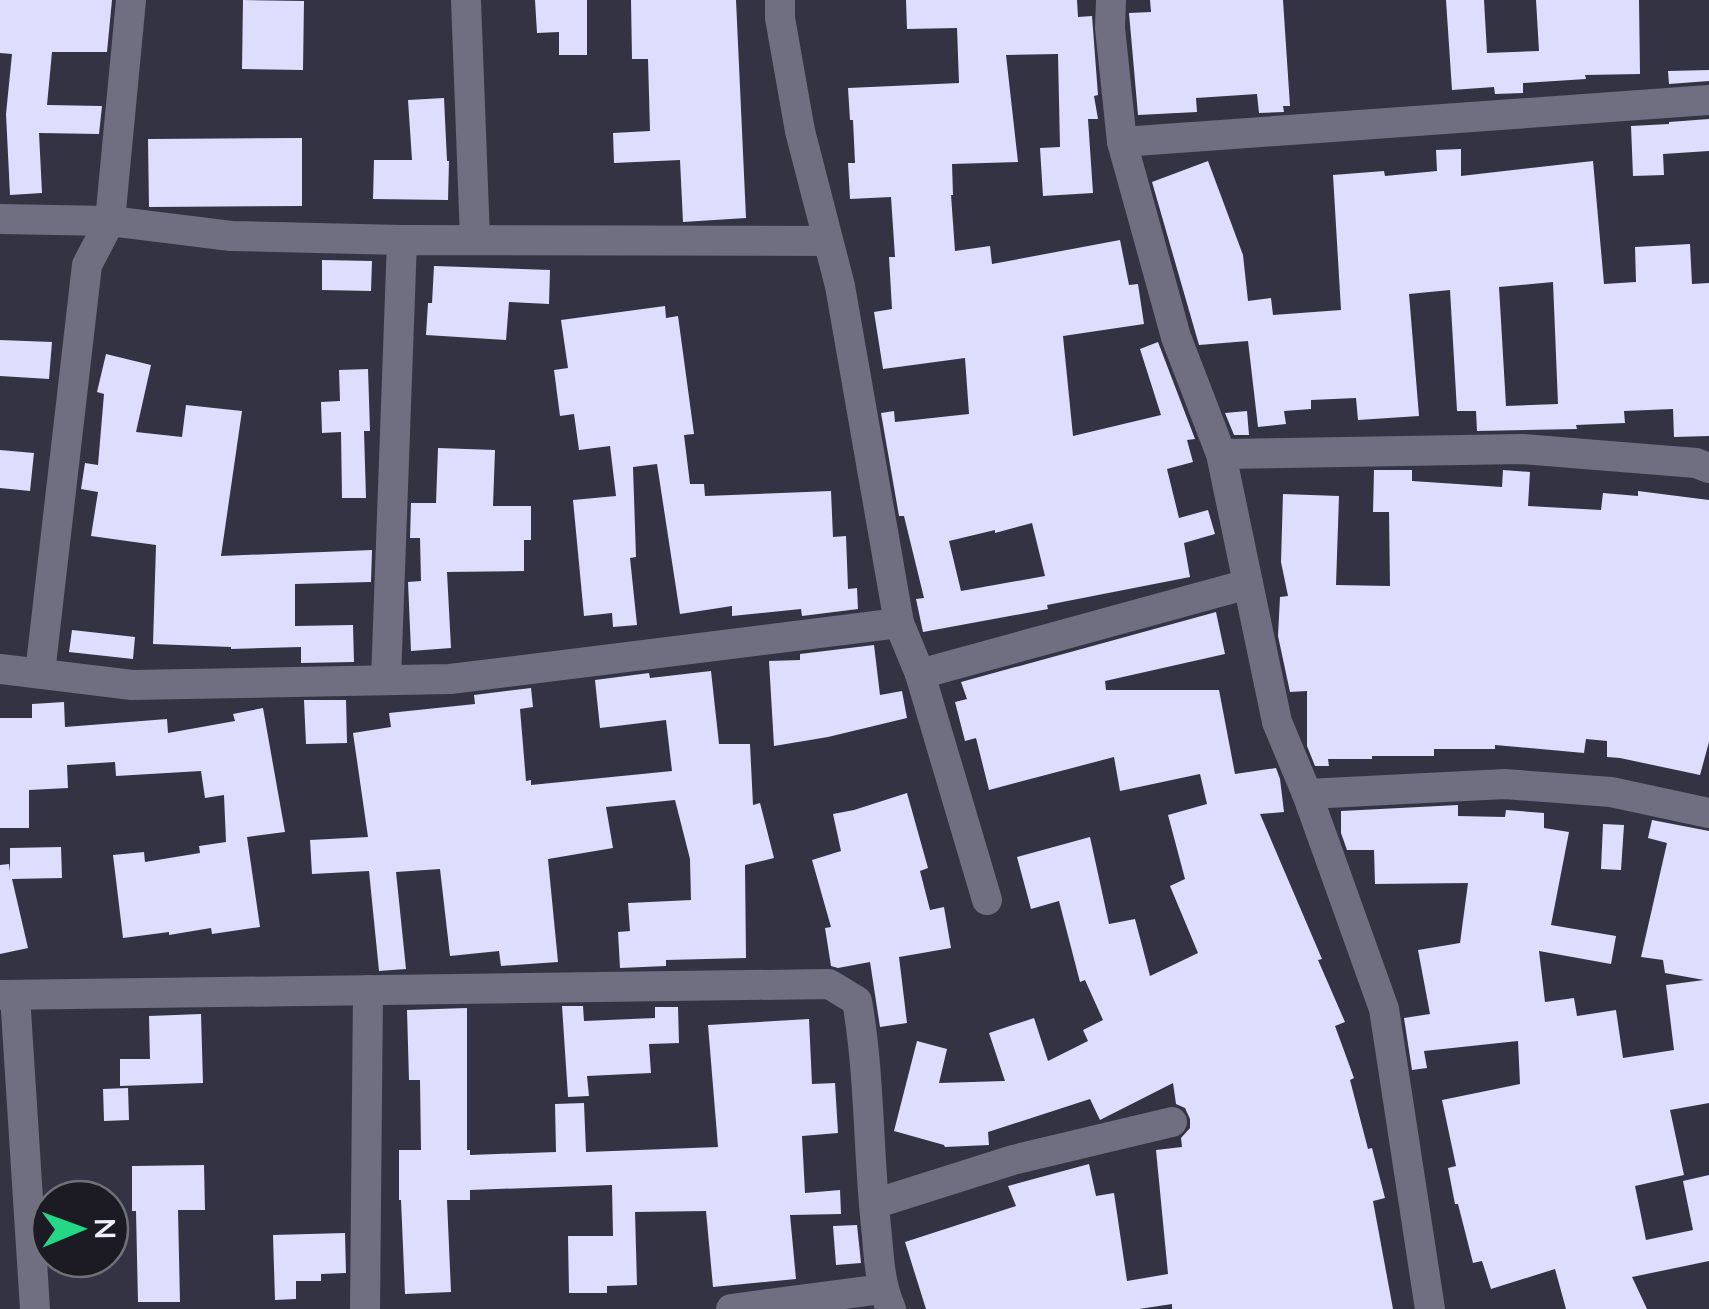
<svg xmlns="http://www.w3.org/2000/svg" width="1709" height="1309" viewBox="0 0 1709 1309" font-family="Lato,sans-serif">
  <rect width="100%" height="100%" fill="#333343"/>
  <g fill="#ddddfd" fill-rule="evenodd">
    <polygon points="0,0 112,0 107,52 52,52 47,105 102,106 99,134 39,133 42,193 10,195 6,114 12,54 0,53"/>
    <polygon points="243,0 304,1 303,70 242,69"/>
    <polygon points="535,0 587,0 587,55 559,55 559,32 537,33"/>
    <polygon points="631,0 736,0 746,218 683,222 680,160 614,163 613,133 650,131 648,59 632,59"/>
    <path d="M906,0H1077L1078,17L1092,16L1098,95L1094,96L1098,119H1088L1093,193L1043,196L1040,148L1060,147L1058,54L1006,55L1018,162L952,164L953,195H951L955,251L990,246L992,264L1120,240L1129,285L1138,284L1144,324L1063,336L1073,436L1161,415L1140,349L1158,342L1195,439L1187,440L1193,462L1167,469L1179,518L1208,510L1215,534L1184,543L1190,577L1047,605L1048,609L923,632L916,599L924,598L904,516H899L881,413L894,411L895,422L969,414L965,358L883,369L874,312L892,309L889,257H895L891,197L850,199L848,163H855L853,120H850L848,88L959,83L957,28L907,29ZM1032,523L1045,576L961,591L949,541L995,530V533Z"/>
    <polygon points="1150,0 1283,0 1290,106 1283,106 1284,112 1259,113 1257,94 1196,98 1197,112 1138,115 1129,13 1151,12"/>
    <polygon points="1446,0 1484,0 1487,53 1539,51 1536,0 1639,0 1640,74 1585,75 1586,79 1523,83 1523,93 1495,94 1494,87 1452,90"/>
    <polygon points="1709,70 1709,81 1669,84 1668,71"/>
    <polygon points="444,98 447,161 449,161 448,200 373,199 374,160 412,160 408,100"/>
    <polygon points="1709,119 1709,151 1663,154 1664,175 1633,176 1631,126 1669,124 1669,122"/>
    <polygon points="302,138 302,206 149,207 148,139"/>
    <path d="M1461,149V176L1593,161L1604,284L1636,282L1635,247L1690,244L1692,284L1709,283V436L1674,437L1673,409L1624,411L1625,423L1576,425L1577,429L1477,431L1476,411H1457L1450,290L1409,294L1419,416L1358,420L1356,398L1311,400V409L1284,411L1286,424L1258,427L1248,341L1199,345L1152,182L1208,161L1243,255L1248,301L1271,298L1273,315L1341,310L1333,175L1384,171L1385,176L1437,171L1436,150ZM1553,282L1558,404L1506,406L1499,287Z"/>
    <polygon points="322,260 372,261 371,291 322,290"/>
    <polygon points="434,266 550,270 549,304 509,302 506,340 426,335 428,303 432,303"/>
    <polygon points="665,306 666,318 678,316 694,434 684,435 690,484 704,484 705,496 831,491 833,537 846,536 848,589 857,588 858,609 802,616 801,609 732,616 732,606 680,614 657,464 633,467 636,557 630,558 637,625 613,627 612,613 584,616 573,500 616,496 610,446 579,450 574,414 560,416 554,370 568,368 561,320"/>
    <polygon points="0,340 52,342 49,379 0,376"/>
    <polygon points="106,354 151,365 136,432 182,437 186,405 242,411 221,556 372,550 371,582 295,584 295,626 353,625 354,662 301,663 301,647 231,649 231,647 153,644 156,545 91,536 98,492 81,489 85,463 98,465 104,394 97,392"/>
    <polygon points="368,369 370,431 364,431 366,498 342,498 341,432 322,433 321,402 340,401 339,370"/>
    <polygon points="1247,411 1249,435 1234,435 1225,413"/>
    <polygon points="438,448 495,450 493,506 531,506 531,540 524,540 524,571 447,572 451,648 411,651 408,582 421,581 420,538 410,538 411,503 436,503"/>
    <polygon points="0,450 34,453 30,491 0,488"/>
    <polygon points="1374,470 1412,470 1412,481 1502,487 1503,470 1530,472 1528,506 1601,510 1603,493 1638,496 1638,491 1709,500 1709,742 1700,775 1620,758 1607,757 1607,741 1586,739 1584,753 1495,745 1495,749 1434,749 1434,756 1372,756 1372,759 1328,759 1329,766 1315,766 1307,746 1307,691 1290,692 1278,636 1280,597 1288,596 1281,562 1283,494 1339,496 1336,585 1390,586 1389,512 1373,512"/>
    <polygon points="1216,612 1225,654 1105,681 1106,690 1219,690 1235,774 1276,768 1280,779 1284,812 1260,814 1322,959 1318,960 1345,1022 1335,1026 1354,1078 1350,1080 1368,1149 1372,1148 1385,1198 1373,1201 1393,1309 1172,1309 1172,1304 1139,1309 926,1309 905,1242 1016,1206 1008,1186 1089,1164 1096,1196 1114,1193 1127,1281 1168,1274 1156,1150 1182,1147 1181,1138 1190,1128 1190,1119 1185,1108 1176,1104 1173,1083 1100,1120 1090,1099 988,1132 989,1145 945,1147 944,1145 894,1131 917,1041 947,1049 939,1083 1005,1081 989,1033 1034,1018 1048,1061 1088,1041 1083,1030 1103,1020 1085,980 1080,982 1059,901 1031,909 1017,857 1090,837 1109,924 1135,919 1150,976 1198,953 1170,886 1185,879 1168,815 1207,804 1200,774 1120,791 1114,757 989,790 976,738 965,741 955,702 967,699 961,682"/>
    <polygon points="72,630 135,637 133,659 69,652"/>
    <polygon points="874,645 880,695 902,691 907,718 828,737 774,746 769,661 800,660 800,654"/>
    <polygon points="711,671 719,744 750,744 753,805 760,803 774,858 745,865 746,958 666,960 666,966 620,968 618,932 630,931 628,903 691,900 690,859 675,800 606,807 613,848 548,859 558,962 501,966 499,951 450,956 440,869 396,872 406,969 379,971 369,871 312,874 310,840 368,837 353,733 391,727 389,713 475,704 474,695 531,688 533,707 520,709 526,781 531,780 531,785 672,771 666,720 600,728 595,680 649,673 650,678"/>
    <polygon points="304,700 346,700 347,743 306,744"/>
    <polygon points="64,702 65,727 167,719 168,733 235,721 233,714 263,708 285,832 247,837 260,927 212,934 211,928 169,935 169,932 123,938 113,855 144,852 145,862 200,853 199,846 226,842 224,795 205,798 201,771 116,776 115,762 67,765 68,788 29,790 29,828 0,828 0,718 32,718 32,704"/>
    <polygon points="907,793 928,868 920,871 930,910 944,907 951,948 899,957 907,1023 880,1027 870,962 838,968 831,966 825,928 831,927 812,860 841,851 833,814 854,810"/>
    <polygon points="1458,805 1458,816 1505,817 1506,810 1544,813 1544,828 1569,832 1551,925 1616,936 1611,964 1539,951 1545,1002 1574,998 1577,1016 1616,1010 1623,1058 1674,1050 1666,985 1704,980 1665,973 1663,960 1641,957 1667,843 1648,838 1652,820 1709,831 1709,1103 1670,1110 1684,1175 1635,1186 1646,1240 1693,1230 1683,1181 1709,1175 1709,1261 1632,1277 1647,1309 1566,1309 1555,1269 1491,1289 1482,1261 1473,1263 1458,1204 1455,1204 1448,1168 1456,1166 1442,1100 1520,1084 1518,1041 1424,1051 1427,1068 1412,1070 1404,1018 1430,1014 1418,950 1460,943 1468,883 1375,884 1374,850 1347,850 1341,833 1341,811"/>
    <polygon points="1603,824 1624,825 1621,870 1601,869"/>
    <polygon points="61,847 62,878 12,879 28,948 0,954 0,865 9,864 10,872 10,848"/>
    <polygon points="562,1006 583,1006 584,1021 655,1018 655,1007 678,1007 679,1043 649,1044 651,1073 587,1076 589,1096 568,1097"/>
    <polygon points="467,1008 467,1150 470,1150 470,1155 556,1152 555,1104 584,1103 586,1152 718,1147 708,1025 809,1019 812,1084 835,1083 838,1133 802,1136 805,1193 840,1190 841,1214 790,1215 796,1279 713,1287 706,1211 635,1212 637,1285 607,1286 607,1293 569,1293 568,1236 613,1236 612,1185 470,1190 470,1200 447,1200 451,1292 405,1294 401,1200 399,1200 399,1150 421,1150 420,1080 409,1080 407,1010"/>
    <polygon points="201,1014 203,1083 120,1086 120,1059 150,1059 149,1016"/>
    <polygon points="128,1088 129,1120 104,1121 103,1089"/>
    <polygon points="204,1165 205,1210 178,1210 180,1302 138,1302 136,1211 132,1211 132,1166"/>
    <polygon points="857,1225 861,1263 836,1265 833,1226"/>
    <polygon points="345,1233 346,1273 321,1274 321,1281 296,1281 296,1299 275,1300 273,1235"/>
  </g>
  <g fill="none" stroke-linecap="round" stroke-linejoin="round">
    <g stroke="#6f6f81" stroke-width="30">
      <polyline points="466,0 475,239"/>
      <polyline points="780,0 780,18 800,131 840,286 899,623 920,674 987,900"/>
      <polyline points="1111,0 1110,28 1122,142 1176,337 1221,454 1277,722 1307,794 1384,1009 1430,1309"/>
      <polyline points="1122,142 1709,100"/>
      <polyline points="0,219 110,221 231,236 402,240"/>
      <polyline points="1221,454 1522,449 1696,463 1709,468"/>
      <polyline points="0,669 132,685 450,679 899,623"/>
      <polyline points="40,673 87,265 110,221 131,0"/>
      <polyline points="920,674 1248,584"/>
      <polyline points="386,680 402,240 828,241"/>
      <polyline points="1307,794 1505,784 1611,792 1709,813"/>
      <path d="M0,995L829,984L857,1001C870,1076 868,1151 876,1226C879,1255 879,1282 891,1309"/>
      <polyline points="15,995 35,1309"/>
      <polyline points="874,1204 1013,1160 1172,1122"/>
      <polyline points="365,1309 368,990"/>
      <polyline points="731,1309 882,1289"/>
    </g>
  </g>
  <g transform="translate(80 1229) rotate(89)"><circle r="48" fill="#1c1b23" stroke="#707079" stroke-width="2.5"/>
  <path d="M0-8L18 38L0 25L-18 38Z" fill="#24d886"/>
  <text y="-15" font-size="28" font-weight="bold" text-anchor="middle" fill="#efeffa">N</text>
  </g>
</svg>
